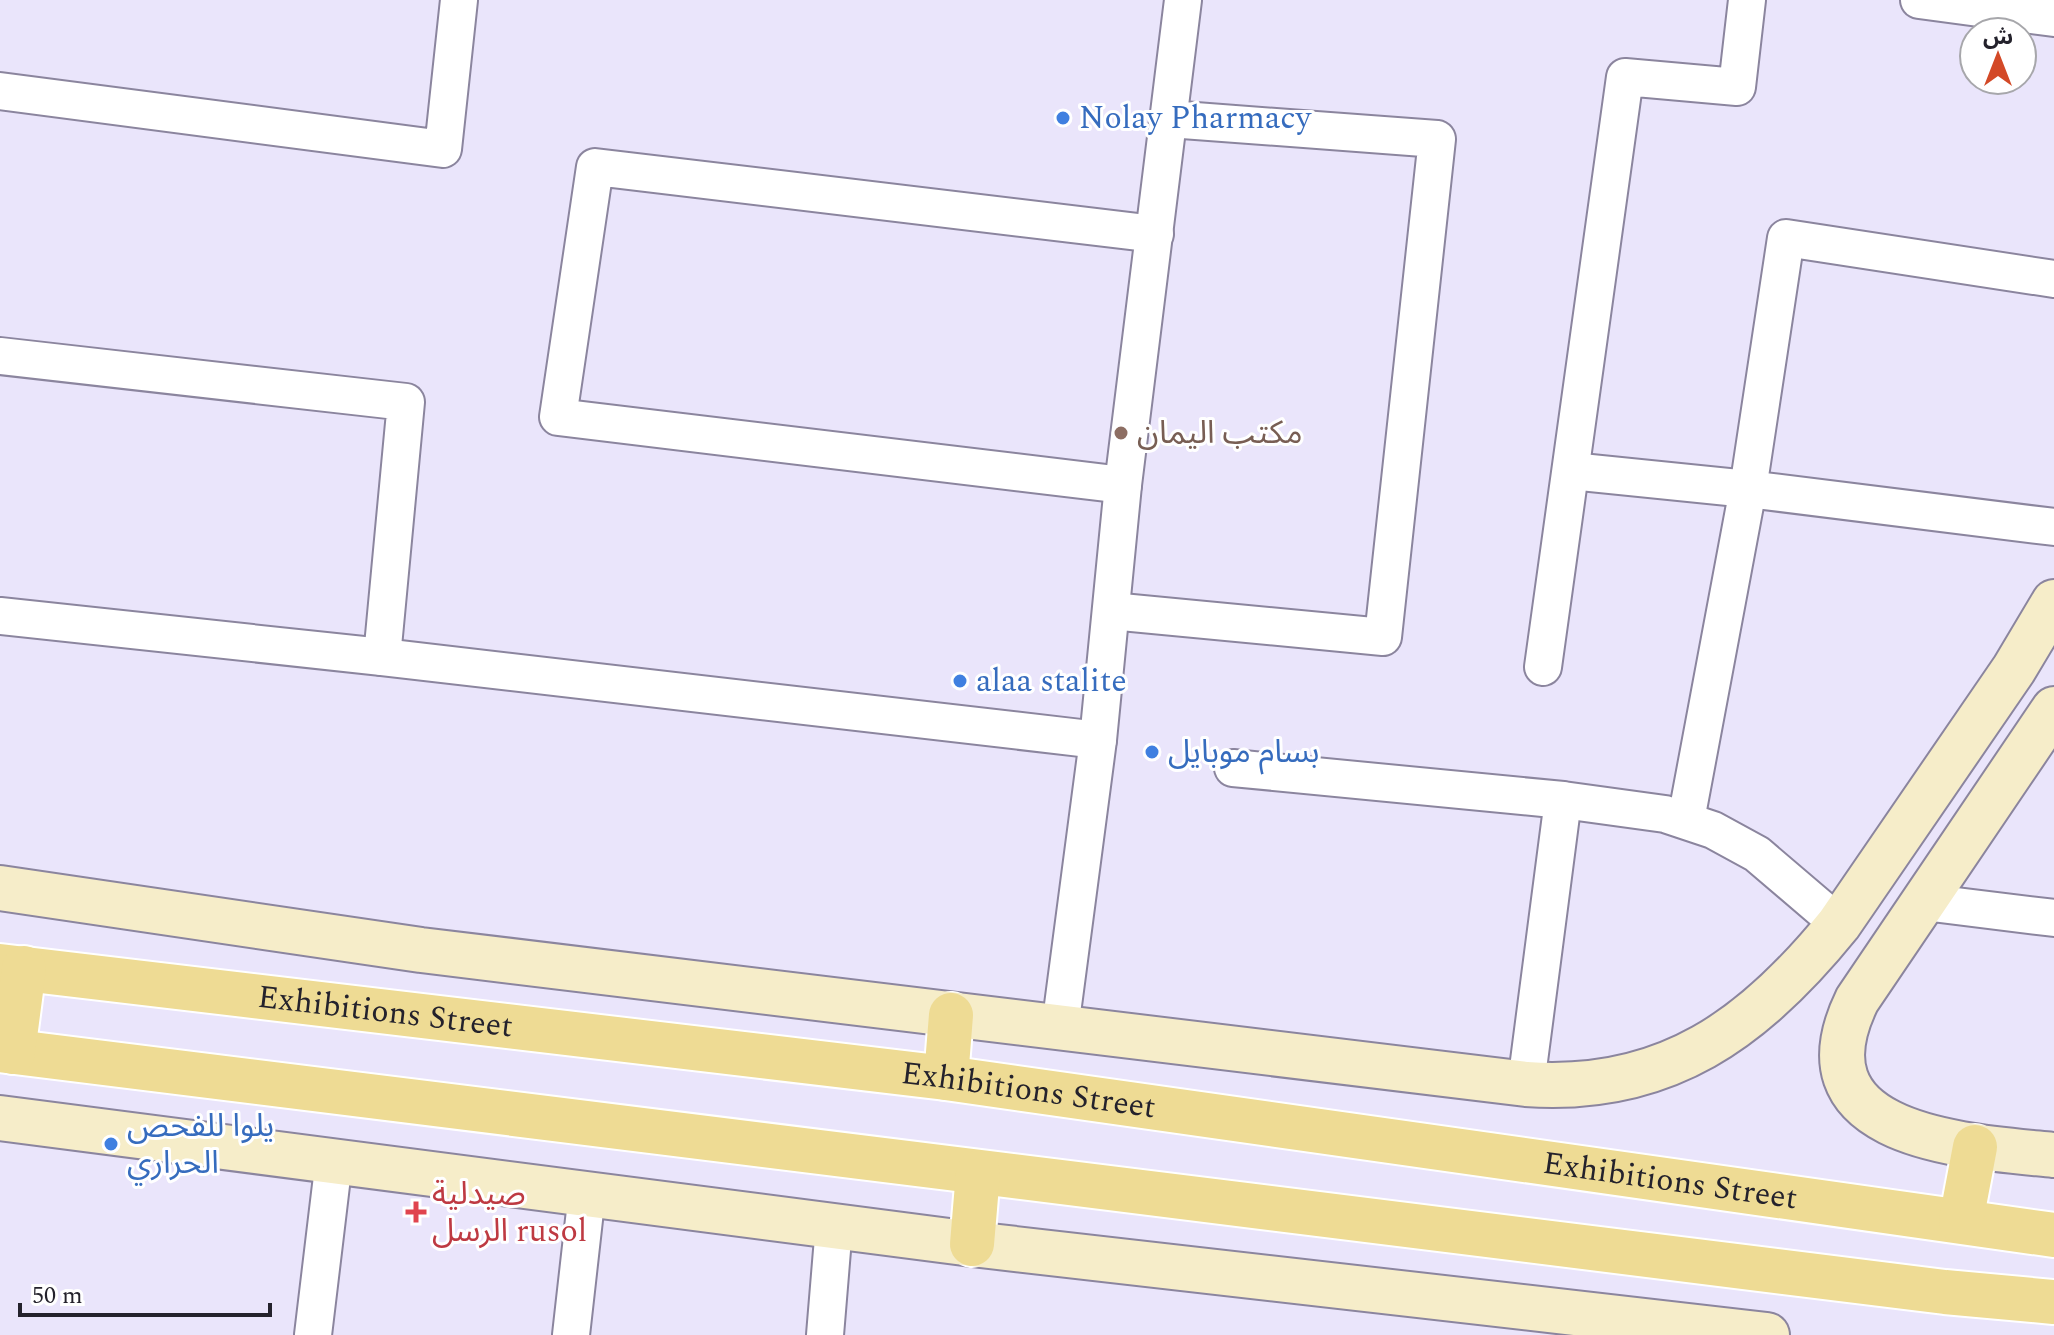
<svg xmlns="http://www.w3.org/2000/svg" width="2054" height="1335" viewBox="0 0 2054 1335" font-family="Spectral,'Noto Sans Arabic',serif">
  <rect width="100%" height="100%" fill="#eae5fb"/>
  <g fill="none" stroke-linecap="round" stroke-linejoin="round">
    <g stroke="#8b859e" stroke-width="40">
      <g id="minor">
        <polyline points="1919,0 2054,18"/>
        <polyline points="0,91 443,149 459,0"/>
        <polyline points="0,356 406,402 382,657"/>
        <polyline points="1571,471 1748,489 2054,527"/>
        <polyline points="1123,485 558,417 595,167 1155,234"/>
        <polyline points="1111,611 1383,637 1437,139 1169,119"/>
        <polyline points="0,616 382,657 1098,740"/>
        <polyline points="1543,667 1625,77 1737,87 1747,0"/>
        <polyline points="1233,768 1563,800 1665,814 1713,830 1757,854 1839,924"/>
        <polyline points="1686,820 1748,489 1786,238 2054,279"/>
        <polyline points="1924,902 2054,918"/>
        <polyline points="1060,1028 1098,740 1123,485 1183,0"/>
        <polyline points="1526,1084 1563,800"/>
        <polyline points="313,1335 334,1160"/>
        <polyline points="571,1335 587,1193"/>
        <polyline points="825,1335 834,1226"/>
      </g>
    </g>
    <g stroke="#8b859e" stroke-width="48">
      <g id="secondary">
        <path d="M2054,709L1857,1000C1790,1138 1965,1146 2054,1155"/>
        <path d="M0,888L421,950L1526,1084C1666,1094 1755,1028 1839,924L2014,669L2054,602"/>
        <polyline points="0,1118 972,1244 1767,1335"/>
      </g>
    </g>
    <g stroke="#fff" stroke-width="48">
      <g id="primary">
        <path id="s1" d="M0,966L946,1078L2054,1235"/>
        <polyline points="0,1050 1945,1292 2054,1302"/>
        <polyline points="13,1052 24,968"/>
        <polyline points="946,1078 951,1015"/>
        <polyline points="1961,1221 1975,1147"/>
        <polyline points="972,1244 978,1173"/>
      </g>
    </g>
    <use href="#minor" stroke="#fff" stroke-width="36"/>
    <use href="#secondary" stroke="#f6edc9" stroke-width="44"/>
    <use href="#primary" stroke="#eedb94" stroke-width="44"/>
  </g>
  <g fill="#3f7fe0" stroke="#fff" stroke-width="3">
    <circle cx="1063" cy="118" r="8"/>
    <circle cx="960" cy="681" r="8"/>
    <circle cx="1152" cy="752" r="8"/>
    <circle cx="111" cy="1144" r="8"/>
  </g>
  <circle fill="#8d6e63" stroke="#fff" stroke-width="3" cx="1121" cy="433" r="8"/>
  <path fill="#e0444e" stroke="#fff" stroke-width="3" d="M412 1200h8v8h8v8h-8v8h-8v-8h-8v-8h8z"/>
  <g text-anchor="middle" dominant-baseline="central" stroke-width="6" stroke-linejoin="round" paint-order="stroke">
    <g font-size="32" fill="#366cbe" stroke="#fff" text-anchor="start">
      <text x="1079" y="118">Nolay Pharmacy</text>
      <text x="976" y="681">alaa stalite</text>
      <text x="1168" y="752">بسام موبايل</text>
      <text x="127" y="1126">يلوا للفحص<tspan x="127" dy="37">الحراري</tspan></text>
    </g>
    <g font-size="32" fill="#785e54" stroke="#fff" text-anchor="start">
      <text x="1137" y="433">مكتب اليمان</text>
    </g>
    <g font-size="32" fill="#24222c" stroke="#fff">
      <text stroke="none"><textPath href="#s1" startOffset="388">Exhibitions Street</textPath></text>
      <text stroke="none"><textPath href="#s1" startOffset="1036">Exhibitions Street</textPath></text>
      <text stroke="none"><textPath href="#s1" startOffset="1684">Exhibitions Street</textPath></text>
    </g>
    <g font-size="32" fill="#be3a42" stroke="#fff" text-anchor="start">
      <text x="432" y="1194">صيدلية<tspan x="432" dy="37">الرسل rusol</tspan></text>
    </g>
  </g>
  <g transform="translate(1998 56)"><circle r="38" fill="#ffffff" stroke="#a7a7ab" stroke-width="2"/>
  <path d="M0-6L14 30L0 20L-14 30Z" fill="#d34927"/>
  <text y="-12" font-size="22" font-weight="bold" text-anchor="middle" fill="#24222c">ش</text>
  </g>
  <path d="M20 1303v12h250v-12" fill="none" stroke="#24222c" stroke-width="4"/>
  <text x="32" y="1303" font-size="24" fill="#24222c" stroke="#ffffff" stroke-width="6" paint-order="stroke">50 m</text>
</svg>
